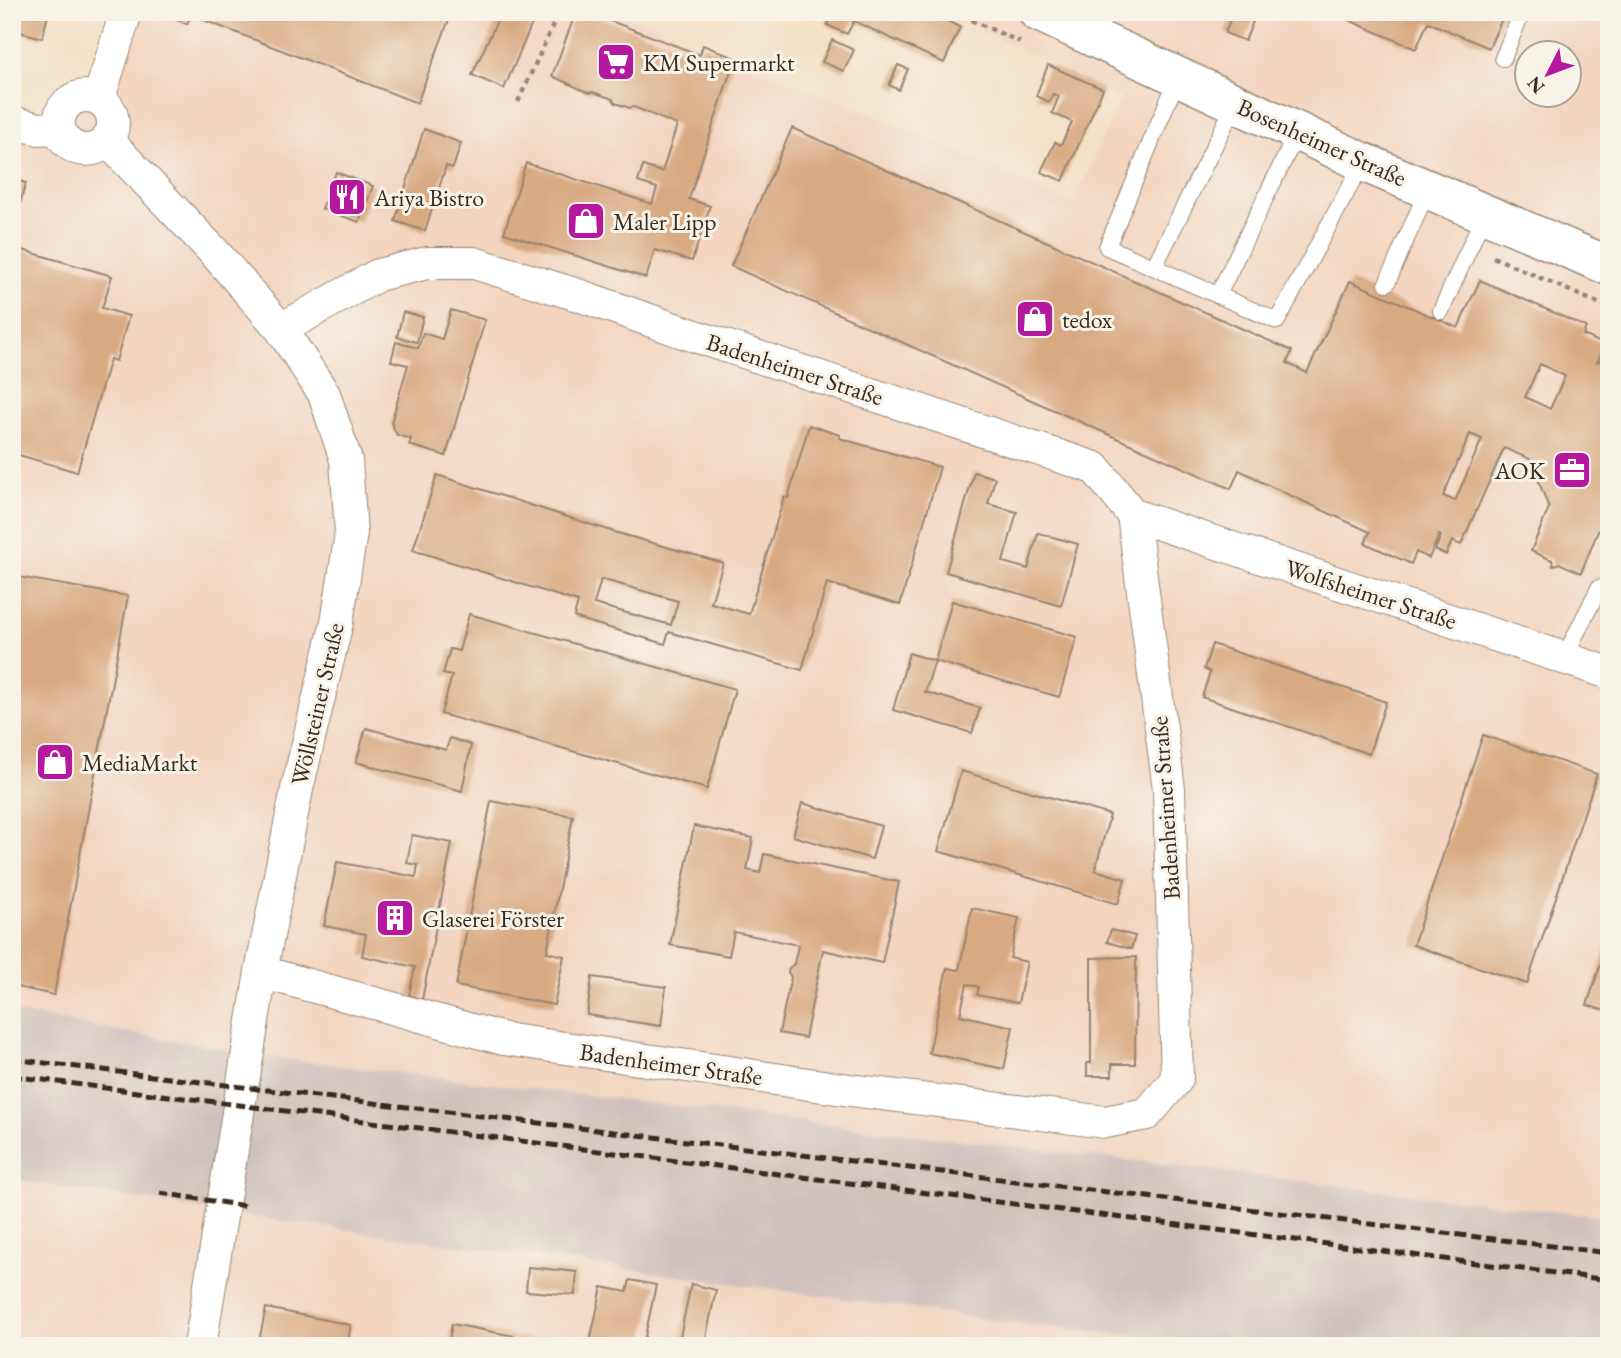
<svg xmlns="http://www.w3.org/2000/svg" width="1621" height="1358" viewBox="0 0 1621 1358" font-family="'EB Garamond',serif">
  <rect width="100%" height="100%" fill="#f7f3e8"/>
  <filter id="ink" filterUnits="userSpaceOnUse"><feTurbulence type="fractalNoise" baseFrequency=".0143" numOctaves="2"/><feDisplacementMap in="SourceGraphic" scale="14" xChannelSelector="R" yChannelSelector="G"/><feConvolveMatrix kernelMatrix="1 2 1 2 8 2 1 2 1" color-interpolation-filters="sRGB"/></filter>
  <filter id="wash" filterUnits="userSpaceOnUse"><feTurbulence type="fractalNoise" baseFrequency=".00686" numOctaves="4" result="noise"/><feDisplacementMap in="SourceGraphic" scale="28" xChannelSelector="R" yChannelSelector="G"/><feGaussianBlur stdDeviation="1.57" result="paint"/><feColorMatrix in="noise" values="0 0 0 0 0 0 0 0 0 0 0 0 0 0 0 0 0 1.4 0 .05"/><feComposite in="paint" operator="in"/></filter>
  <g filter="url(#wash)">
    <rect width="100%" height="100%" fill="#f4e0c6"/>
    <g fill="#f3d4bf" fill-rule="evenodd">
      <path d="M126,12H618L913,131L1073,205L1121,98L944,12H1609V1218L269,1057L12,1012V122L60,113L68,102L74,98L89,96ZM1526,52H1568V94H1526Z"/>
      <polygon points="12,1182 1023,1324 1233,1346 12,1346"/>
    </g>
    <polygon fill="#cfc0bb" points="12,1012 269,1057 1609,1218 1609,1346 1233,1346 1023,1324 254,1217 12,1180"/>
    <g id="blocks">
      <g fill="#d9aa82" fill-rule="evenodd">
        <polygon points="12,12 49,12 42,38 12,30"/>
        <polygon points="173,12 452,12 417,103 191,15 187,24 171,17"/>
        <polygon points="501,12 537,12 504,89 472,75"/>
        <polygon points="576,12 587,12 700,55 703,45 735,58 689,199 710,206 692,261 655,250 646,278 504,233 526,163 652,204 657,188 638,182 643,166 662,172 677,125 634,107 630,108 615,103 613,99 593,92 589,93 552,76"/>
        <polygon points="833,12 927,12 960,27 944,63 854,21 847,34 827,25"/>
        <polygon points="1233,12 1257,12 1245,41 1225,33"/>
        <polygon points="1330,12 1505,12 1489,48 1428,22 1416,49"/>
        <polygon points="832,40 854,50 844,71 822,62"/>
        <polygon points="898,65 908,69 899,90 889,85"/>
        <polygon points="1048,65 1103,89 1063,181 1041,172 1055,142 1061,145 1072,122 1052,113 1059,96 1053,94 1049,102 1036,96"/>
        <path d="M792,128L1292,351L1287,363L1307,373L1350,281L1458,328L1480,280L1586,327L1583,335L1606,345L1597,362L1609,358V526L1598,531L1581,573L1559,563L1553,566L1552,560L1531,551L1549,508L1530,459L1504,448L1461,545L1452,541L1446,555L1435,550L1441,536L1439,535L1429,558L1416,552L1411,564L1365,543L1370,532L1257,480L1258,479L1239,470L1231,489L731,266ZM1540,364L1565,376L1550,409L1525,397ZM1470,434L1482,439L1455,501L1443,496Z"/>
        <polygon points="424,129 461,143 453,168 446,166 425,231 395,221"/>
        <polygon points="336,172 373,186 359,222 322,209"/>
        <polygon points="12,179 26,183 13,228 12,228"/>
        <polygon points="12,247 112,276 102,308 129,316 116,361 110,359 77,472 12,453"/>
        <polygon points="451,310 485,320 446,456 409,445 411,439 397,435 391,423 408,365 391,361 396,342 418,348 423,333 442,339"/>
        <polygon points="403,312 423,317 417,342 397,337"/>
        <path d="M809,425L840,435L839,438L940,467L900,605L827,583L802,670L669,632L665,644L589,622L574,617L578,602L413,550L437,475L614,532L723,563L711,603L749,614L784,497L788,498ZM601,579L678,601L671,625L594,604Z"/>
        <polygon points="974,472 995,478 988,504 1017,512 1003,562 1028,569 1038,533 1078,544 1061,606 946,572"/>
        <polygon points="12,576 128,596 54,995 12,986"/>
        <polygon points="952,601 1077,637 1059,697 935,661"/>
        <polygon points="469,614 735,689 707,789 441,714 452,676 443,674 450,649 459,651"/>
        <polygon points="1212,644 1386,702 1369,754 1202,697 1210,672 1204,669"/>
        <polygon points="909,653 935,661 925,692 980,708 972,733 893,710"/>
        <polygon points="366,728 446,750 450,738 471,745 462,791 356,762"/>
        <polygon points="1483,735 1597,774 1527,984 1413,945"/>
        <polygon points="961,771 1110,815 1095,870 1125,879 1118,904 938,851"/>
        <polygon points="491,801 573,816 547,952 564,956 554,1005 456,986"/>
        <polygon points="802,803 881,826 872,859 793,836"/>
        <polygon points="694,826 753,838 747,870 760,873 764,854 899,882 882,963 823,950 805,1038 779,1033 791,977 788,972 789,968 794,964 798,945 734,932 729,956 670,945"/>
        <polygon points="412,835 452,843 422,1000 409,995 415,967 362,956 366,934 324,926 337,862 416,877 418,865 407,863"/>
        <polygon points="972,908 1019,918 1010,958 1027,962 1018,1003 977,995 979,987 967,984 960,1015 1013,1027 1004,1069 929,1053 947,968 959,970"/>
        <polygon points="1111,930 1135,936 1131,949 1107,942"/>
        <polygon points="1608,942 1609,942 1609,1012 1587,1005"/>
        <polygon points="1136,957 1135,1064 1112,1064 1112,1076 1087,1076 1087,1063 1091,1063 1091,958"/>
        <polygon points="592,977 666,987 661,1026 587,1015"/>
        <polygon points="528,1267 577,1272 575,1295 526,1291"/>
        <polygon points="630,1280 656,1285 643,1346 589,1346 602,1287 627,1292"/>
        <polygon points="691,1284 716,1290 704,1346 678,1346"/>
        <polygon points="266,1308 351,1325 347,1346 258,1346"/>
        <polygon points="452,1324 555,1344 554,1346 448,1346"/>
      </g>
    </g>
  </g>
  <g filter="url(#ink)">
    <use href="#blocks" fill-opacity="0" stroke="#988572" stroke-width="2"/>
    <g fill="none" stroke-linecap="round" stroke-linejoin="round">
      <g stroke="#988572" stroke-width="18">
        <g id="service">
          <polyline points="1503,58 1522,12"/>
          <polyline points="1178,77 1107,247 1277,321 1363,162"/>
          <polyline points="1154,267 1235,104"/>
          <polyline points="1387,283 1428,189"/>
          <polyline points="1218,295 1298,131"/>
          <polyline points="1441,311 1485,213"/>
          <polyline points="1564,658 1599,588 1609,586"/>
        </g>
      </g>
      <g stroke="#988572" stroke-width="34">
        <g id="minor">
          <circle cx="86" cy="123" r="27"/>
          <polyline points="99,98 126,12"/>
          <polyline points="12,122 39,129 59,128"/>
          <polyline points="107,140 214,252 281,329 324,394 346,460 351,533 337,622 297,789 261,972 200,1346"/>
          <polyline points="1133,515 1609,673"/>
          <polyline points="261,972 504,1039 850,1090 1105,1122 1147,1114 1177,1079 1169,789 1133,515 1095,468 683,332 581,296 474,263 427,263 378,275 281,329"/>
        </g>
      </g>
      <g stroke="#988572" stroke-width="41">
        <polyline id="tertiary" points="1038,12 1363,162 1609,266"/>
      </g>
      <g stroke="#988572" stroke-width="4.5" stroke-dasharray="5 5" stroke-linecap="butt">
        <polyline points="953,12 1020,42"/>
        <polyline points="518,102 559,12"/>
        <polyline points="1493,257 1609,308"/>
      </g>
      <use href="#service" stroke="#fff" stroke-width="16"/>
      <use href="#minor" stroke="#fff" stroke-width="32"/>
      <use href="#tertiary" stroke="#fff" stroke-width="38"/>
      <g stroke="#3b2a1e" stroke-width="5" stroke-dasharray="10 5" stroke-linecap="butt">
        <polyline points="12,1059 1609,1253"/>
        <polyline points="12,1076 1609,1280"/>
        <polyline points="160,1193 246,1206"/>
      </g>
    </g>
  </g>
  <defs>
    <g id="supermarket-square" transform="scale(2.0125)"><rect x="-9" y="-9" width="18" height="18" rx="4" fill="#b5179e" stroke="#f7f3e8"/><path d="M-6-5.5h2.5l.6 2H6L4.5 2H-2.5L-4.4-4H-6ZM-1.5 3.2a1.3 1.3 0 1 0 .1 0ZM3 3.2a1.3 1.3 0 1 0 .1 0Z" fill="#fff"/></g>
    <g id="restaurant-square" transform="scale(2.0125)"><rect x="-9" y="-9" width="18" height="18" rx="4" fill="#b5179e" stroke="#f7f3e8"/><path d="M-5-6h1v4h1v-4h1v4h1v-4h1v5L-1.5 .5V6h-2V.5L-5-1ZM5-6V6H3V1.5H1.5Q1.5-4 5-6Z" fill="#fff"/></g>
    <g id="shop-square" transform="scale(2.0125)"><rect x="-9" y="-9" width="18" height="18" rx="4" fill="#b5179e" stroke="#f7f3e8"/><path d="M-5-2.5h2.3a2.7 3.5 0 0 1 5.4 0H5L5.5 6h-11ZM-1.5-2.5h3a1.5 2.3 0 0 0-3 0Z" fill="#fff"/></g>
    <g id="office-square" transform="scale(2.0125)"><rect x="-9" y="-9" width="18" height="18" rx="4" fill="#b5179e" stroke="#f7f3e8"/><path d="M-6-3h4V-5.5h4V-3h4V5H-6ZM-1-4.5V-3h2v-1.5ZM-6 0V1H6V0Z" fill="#fff"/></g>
    <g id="building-square" transform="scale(2.0125)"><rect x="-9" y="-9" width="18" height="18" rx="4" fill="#b5179e" stroke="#f7f3e8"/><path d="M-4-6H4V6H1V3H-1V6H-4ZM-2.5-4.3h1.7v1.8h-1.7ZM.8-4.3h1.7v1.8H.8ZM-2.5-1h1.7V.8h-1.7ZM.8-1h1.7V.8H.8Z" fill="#fff"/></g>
  </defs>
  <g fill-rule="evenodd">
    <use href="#supermarket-square" x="616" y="62"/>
    <use href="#restaurant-square" x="347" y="197"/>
    <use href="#shop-square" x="586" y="221"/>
    <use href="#shop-square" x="1035" y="319"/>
    <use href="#office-square" x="1572" y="470"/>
    <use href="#shop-square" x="55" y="762"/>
    <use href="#building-square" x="395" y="918"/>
  </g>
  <g text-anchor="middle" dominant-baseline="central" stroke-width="6" stroke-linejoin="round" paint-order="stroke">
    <g font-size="24" fill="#3b2a1e" stroke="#f7f3e8" text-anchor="start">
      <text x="643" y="62">KM Supermarkt</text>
      <text x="374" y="197">Ariya Bistro</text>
      <text x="613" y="221">Maler Lipp</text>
      <text x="1062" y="319">tedox</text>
      <text x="1545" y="470" text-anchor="end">AOK</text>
      <text x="82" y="762">MediaMarkt</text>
      <text x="422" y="918">Glaserei Förster</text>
    </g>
    <g font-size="24" fill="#3b2a1e" stroke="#f7f3e8">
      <text transform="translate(1322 142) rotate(24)">Bosenheimer Straße</text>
      <text transform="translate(795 369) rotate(18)">Badenheimer Straße</text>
      <text transform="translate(1371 594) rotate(18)">Wolfsheimer Straße</text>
      <text transform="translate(317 704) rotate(-77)">Wöllsteiner Straße</text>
      <text transform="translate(1165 808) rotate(-94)">Badenheimer Straße</text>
      <text transform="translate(671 1064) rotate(8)">Badenheimer Straße</text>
    </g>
  </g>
  <rect width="1621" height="1358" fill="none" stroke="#f7f3e8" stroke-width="42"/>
  <g transform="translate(1548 74) rotate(228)"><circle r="33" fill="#f7f3e8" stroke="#aca397" stroke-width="2"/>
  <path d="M0-5L12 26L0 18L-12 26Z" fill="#b5179e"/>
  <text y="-10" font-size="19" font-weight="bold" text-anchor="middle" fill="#3b2a1e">N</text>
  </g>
</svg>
